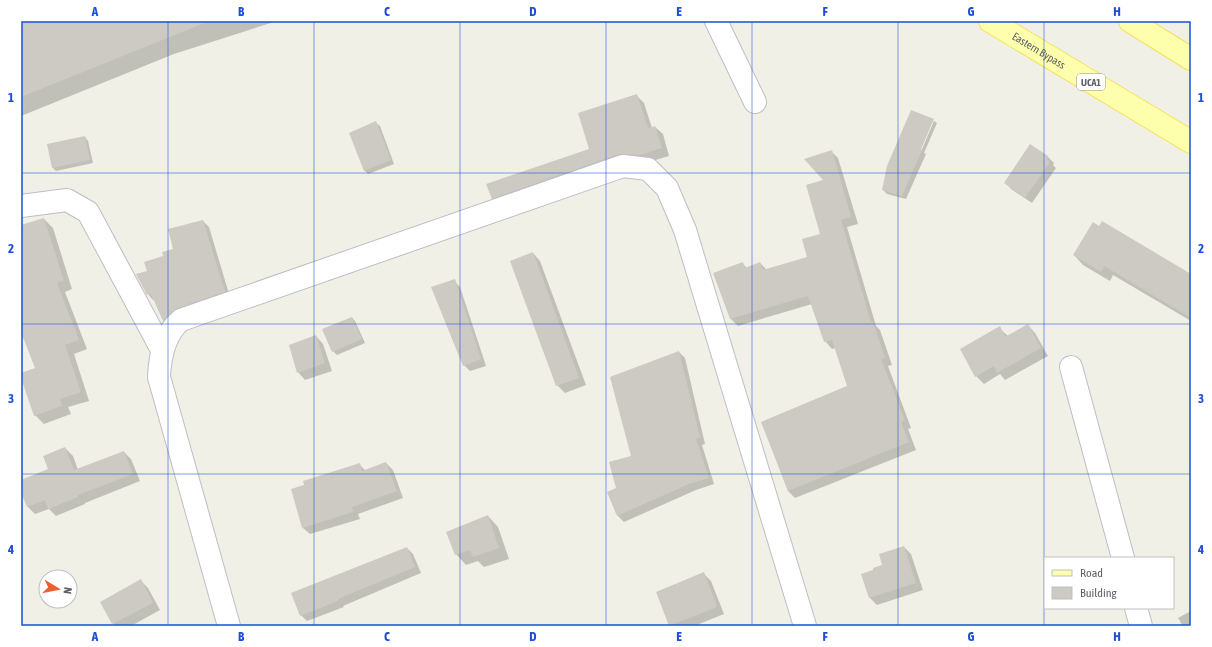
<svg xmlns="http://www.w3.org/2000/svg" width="1212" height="647" viewBox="0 0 1212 647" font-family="'Asap Condensed',sans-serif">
  <rect width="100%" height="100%" fill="#f0f0e6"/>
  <g fill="#0003">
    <polygon points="21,21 277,21 174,54 21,116"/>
    <polygon points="636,95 644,103 652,128 655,127 663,134 669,156 500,206 492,198 590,149"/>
    <polygon points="934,121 937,123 924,153 926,154 906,199 887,194 883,190 918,153 920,154"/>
    <polygon points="376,123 380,126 394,164 368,174 364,170"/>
    <polygon points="85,137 88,141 93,163 56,171 52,167"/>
    <polygon points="1030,145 1048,157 1054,163 1053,165 1056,168 1032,203 1011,189 1005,182"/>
    <polygon points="831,151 838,158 858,224 847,227 876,326 880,330 892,365 888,366 911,428 908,429 916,450 795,498 788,491 762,422 848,386 836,348 832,349 825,341 812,304 738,326 731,319 742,263 747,268 760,263 767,270 808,258 821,234 824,180"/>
    <polygon points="44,219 53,228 72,289 65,292 87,349 74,354 89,401 68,407 71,414 44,424 35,415 21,375 21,374 36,369 21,329 21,226"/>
    <polygon points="203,221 209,227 230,297 169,326 164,321 155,300 153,300 148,294 148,271 164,257 175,250"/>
    <polygon points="533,253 540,261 586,385 565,393 557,385"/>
    <polygon points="1074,255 1191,276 1191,321 1113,275 1110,281 1083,265"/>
    <polygon points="454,281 460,287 486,366 470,371 464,365"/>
    <polygon points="352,318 355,321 365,343 337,355 333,351"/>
    <polygon points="1028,325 1035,333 1048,356 1005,380 1000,374 984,384 976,376 999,328 1008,336"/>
    <polygon points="316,336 323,344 332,371 305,380 298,372"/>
    <polygon points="679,352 685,358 705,444 702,445 714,484 696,490 624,522 618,516 617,489"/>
    <polygon points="65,448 73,456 78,470 124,452 131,459 140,481 85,503 85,504 56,516 49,509 35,514 28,507 21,490 21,481 50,470"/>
    <polygon points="386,463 393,470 403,498 358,514 360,519 310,534 303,528 359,464 366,471"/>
    <polygon points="488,516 498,527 509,559 484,567 478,561 466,565 456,554"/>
    <polygon points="904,547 911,554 923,590 877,605 870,598 862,575 874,571 884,566"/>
    <polygon points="407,548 413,554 421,573 343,606 344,607 307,621 301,615"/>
    <polygon points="704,574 711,581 724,614 694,626 671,626 670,625"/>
    <polygon points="141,581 148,588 160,610 131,626 115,626 101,602"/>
    <polygon points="1191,611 1191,626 1183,626 1178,618"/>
  </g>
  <g fill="#cccac3">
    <polygon points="21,21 207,21 207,22 21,97"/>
    <polygon points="637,94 648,128 655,126 662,148 640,155 619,154 492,199 486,184 589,149 578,113"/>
    <polygon points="911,110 934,119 921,149 922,150 902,196 882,190 887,166"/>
    <polygon points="376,121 391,160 364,171 349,133"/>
    <polygon points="85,136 90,160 52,168 47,144"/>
    <polygon points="1030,144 1048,156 1047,159 1050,162 1025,198 1004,183"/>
    <polygon points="832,150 851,217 841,220 871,322 873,322 885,358 881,359 905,421 901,422 909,442 788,491 761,422 847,386 832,340 824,342 808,296 730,319 713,273 743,262 745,268 760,262 763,270 807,257 802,239 820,234 806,185 823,180 804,159"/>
    <polygon points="44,218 64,281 57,283 79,340 65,345 81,392 60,399 62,406 34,416 21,378 21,373 35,368 21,332 21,225"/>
    <polygon points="203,220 225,292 177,308 163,321 151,294 147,295 136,274 147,271 144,262 163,256 162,252 173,249 168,229"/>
    <polygon points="1102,221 1191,274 1191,318 1104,266 1101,272 1073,255 1093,222 1099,226"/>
    <polygon points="533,252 579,378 556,386 510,261"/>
    <polygon points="455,279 481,359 463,366 431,287"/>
    <polygon points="352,317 362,339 332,352 322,329"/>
    <polygon points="1028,324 1041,348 997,373 994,366 975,377 960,349 1000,326 1005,337"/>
    <polygon points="316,335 325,363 297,373 289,345"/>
    <polygon points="679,351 700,437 696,439 709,478 689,484 617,516 607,492 616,488 609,462 631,456 610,377"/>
    <polygon points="65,447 74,470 124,451 133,474 78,495 78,497 48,509 45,500 27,507 21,492 21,480 48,469 43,456"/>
    <polygon points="386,462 397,491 352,507 353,512 302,528 291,489 304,485 303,481 360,463 362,471"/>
    <polygon points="488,515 499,548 473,557 470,550 455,555 446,532"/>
    <polygon points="904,546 916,583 869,598 861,574 873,570 873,568 882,565 879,554"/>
    <polygon points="407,547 415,567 338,599 338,601 300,616 291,593"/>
    <polygon points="704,572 717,607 669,626 656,592"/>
    <polygon points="141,579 153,603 112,624 100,602"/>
  </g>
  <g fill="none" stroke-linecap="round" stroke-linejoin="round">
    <g stroke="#bdbec5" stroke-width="24">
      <g id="minor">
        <polyline points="716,21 755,102"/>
        <polyline points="21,206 67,200 88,212 162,350"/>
        <polyline points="1071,367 1123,558"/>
        <polyline points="1136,608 1141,626"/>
        <path d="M229,626L159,377C160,356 164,334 181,320L623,166L648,169L667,188L685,230L805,626"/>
      </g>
    </g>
    <g stroke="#f4e35c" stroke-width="24">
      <g id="major">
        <path id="s1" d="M990,21L1191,142"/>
        <polyline points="1130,21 1191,59"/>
      </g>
    </g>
    <use href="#minor" stroke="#fff" stroke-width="22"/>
    <use href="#major" stroke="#feffac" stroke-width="22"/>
  </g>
  <path fill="none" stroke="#1d4ed8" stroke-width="1" stroke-opacity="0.55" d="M168,21V626M314,21V626M460,21V626M606,21V626M752,21V626M898,21V626M1044,21V626M21,173H1191M21,324H1191M21,474H1191"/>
  <g text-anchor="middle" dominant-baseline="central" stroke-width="3" stroke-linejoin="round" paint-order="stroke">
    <rect fill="#fff" stroke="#8e9095" stroke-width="1" x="1077" y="74" width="28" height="16" rx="3"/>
    <g font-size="10" font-weight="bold" fill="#5e6067">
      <text x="1091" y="82">UCA1</text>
    </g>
    <g font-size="11" fill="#5e6067" stroke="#fff">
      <text stroke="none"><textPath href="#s1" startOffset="57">Eastern Bypass</textPath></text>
    </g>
  </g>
  <rect width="1212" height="647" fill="none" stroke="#ffffff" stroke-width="44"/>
  <rect x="1044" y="557" width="130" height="52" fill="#ffffff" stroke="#bfbfc2"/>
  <rect x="1052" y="570" width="20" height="6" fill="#feffac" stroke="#bfbfc2"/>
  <text x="1080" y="577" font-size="12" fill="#5e6067">Road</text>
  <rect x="1052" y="587" width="20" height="12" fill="#cccac3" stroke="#bfbfc2"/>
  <text x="1080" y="597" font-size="12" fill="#5e6067">Building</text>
  <g transform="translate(58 589) rotate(100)"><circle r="19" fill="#ffffff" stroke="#bfbfc2"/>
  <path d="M0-3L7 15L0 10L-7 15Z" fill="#ec6030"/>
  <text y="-6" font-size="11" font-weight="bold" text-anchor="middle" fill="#5e6067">N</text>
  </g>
  <rect x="22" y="22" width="1168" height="603" fill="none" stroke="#1d4ed8" stroke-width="1.5"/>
  <g font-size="13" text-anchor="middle" font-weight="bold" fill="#1d4ed8">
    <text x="95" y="16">A</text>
    <text x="241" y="16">B</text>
    <text x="387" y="16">C</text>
    <text x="533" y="16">D</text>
    <text x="679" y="16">E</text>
    <text x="825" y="16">F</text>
    <text x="971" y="16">G</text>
    <text x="1117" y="16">H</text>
    <text x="11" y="102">1</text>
    <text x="1201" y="102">1</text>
    <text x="11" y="253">2</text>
    <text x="1201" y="253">2</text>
    <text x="11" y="403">3</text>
    <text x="1201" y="403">3</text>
    <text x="11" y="554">4</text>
    <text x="1201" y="554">4</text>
    <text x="95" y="641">A</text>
    <text x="241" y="641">B</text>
    <text x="387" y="641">C</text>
    <text x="533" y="641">D</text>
    <text x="679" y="641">E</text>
    <text x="825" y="641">F</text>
    <text x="971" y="641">G</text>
    <text x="1117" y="641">H</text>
  </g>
</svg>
